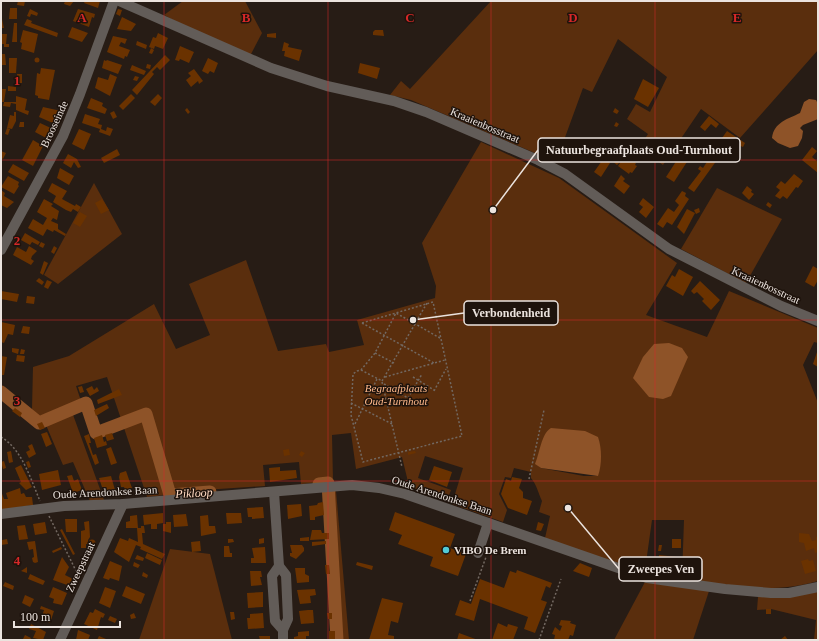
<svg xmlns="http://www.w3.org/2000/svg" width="819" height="641" viewBox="0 0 819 641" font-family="'Times New Roman',serif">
  <rect width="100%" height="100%" fill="#271c15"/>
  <g fill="#5a2e0d" fill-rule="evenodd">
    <polygon points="183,1 245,1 262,33 250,56 205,37 164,15"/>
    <polygon points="491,1 818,1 818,50 740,138 701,109 663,165 639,148 648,134 627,119 636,104 650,112 667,77 618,39 592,92 583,88 556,162 411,100 390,95 401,81 410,89"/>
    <path d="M481,142L559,178L677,263L646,315L707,337L729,291L818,328V343L814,342L803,365L818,403V581C774,594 726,587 682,577L684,520H652L645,570L600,558L545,538L550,516L539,512L542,501C538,493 537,485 531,478V472L514,468L511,478L505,477L499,494L507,510L503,522L452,504L463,468L425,456L418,478L451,490L447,501L409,486L402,457L356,469L351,433L332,435L333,481L301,484L299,462L263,465L265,486L174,492L165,495L147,497L107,377L76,386L83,407L72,412L104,500L90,501L73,462L63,465L43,418H36L32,409L33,367L69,356L154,304L176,349L210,335L189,284L246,260L278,351L326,344L329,352L364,345L357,320L435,298L436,286L422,243ZM541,449L598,476H584L541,468L536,464Z"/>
    <polygon points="94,183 122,234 58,284 44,275"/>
    <polygon points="717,188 782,219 746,283 681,249"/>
    <polygon points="328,491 336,491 349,640 337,640"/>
    <polygon points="170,549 210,554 232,640 139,640"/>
    <polygon points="645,582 709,591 693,640 614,640"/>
    <polygon points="818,591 818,640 814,640 816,620 771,609 757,610 758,597"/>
  </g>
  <g fill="#8e5328">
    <path d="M809,99L816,100L818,104V119L803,125L800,128L803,131L802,138L798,146L790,148L778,143L772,138C774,122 788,119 800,113L804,102Z"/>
    <polygon points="669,343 682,348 688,357 671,396 663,399 649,397 633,378 643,357 654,344"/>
    <path d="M551,428L585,431L598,437C602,448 602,465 598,476L541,468L535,464C540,453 541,434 551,428Z"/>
  </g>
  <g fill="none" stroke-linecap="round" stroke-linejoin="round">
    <g stroke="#8e5328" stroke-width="13">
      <polyline points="1,392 39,423 86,403 96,433 146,414 170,495 210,492"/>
      <polyline points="319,484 328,483 337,640"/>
    </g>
  </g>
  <g fill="#6a3200">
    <polygon points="18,1 25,1 24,6 17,5"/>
    <polygon points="65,1 74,1 70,6 64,4"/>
    <polygon points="85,1 100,1 98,8 84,3"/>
    <polygon points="10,8 17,8 17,19 9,19"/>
    <polygon points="30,9 38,13 37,16 31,14 30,17 27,16"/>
    <polygon points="78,9 95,14 94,18 92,17 89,27 73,21"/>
    <polygon points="118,9 122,10 120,16 116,14"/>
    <polygon points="122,17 136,24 131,31 117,29"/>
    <polygon points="1,19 2,19 4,28 1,28"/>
    <polygon points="27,19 32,21 31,23 58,33 57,37 24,25"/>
    <polygon points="14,23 17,23 17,42 12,42"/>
    <polygon points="72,27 88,33 82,42 68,37"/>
    <polygon points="23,30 38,34 34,53 21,49 22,43 20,42"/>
    <polygon points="375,30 383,30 384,36 373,35 373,32"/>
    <polygon points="158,33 168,38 163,49 155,46 154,49 149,47 153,37 156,38"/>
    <polygon points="276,33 276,38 267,37 267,34"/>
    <polygon points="1,34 7,34 6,44 9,44 9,47 4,47 4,44 1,44"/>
    <polygon points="113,36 127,39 125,44 121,42 119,46 130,50 127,57 125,56 124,59 107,52"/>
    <polygon points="137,41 147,45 146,49 136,45"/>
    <polygon points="284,42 289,44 288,47 302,50 299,61 284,56 285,51 282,51"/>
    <polygon points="180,46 194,52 189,63 180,59 179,61 175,60"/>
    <polygon points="151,48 154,50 152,54 149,53"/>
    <polygon points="1,54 5,54 6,65 1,65"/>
    <polygon points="165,55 170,60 160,70 157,67 152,72 154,74 137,95 132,90"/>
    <circle cx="37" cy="60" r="2.5"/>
    <polygon points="9,58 17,58 16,73 9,73"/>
    <polygon points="208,58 218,63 214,73 210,71 208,74 202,71"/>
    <polygon points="104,60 106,61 107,60 122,65 118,74 102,68"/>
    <polygon points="360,63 380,68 377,79 358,73"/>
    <polygon points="147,64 151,65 150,69 146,68"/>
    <polygon points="132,65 146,71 144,75 130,70"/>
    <polygon points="41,68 55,70 49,100 38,98 38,96 35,95 37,73 40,74"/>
    <polygon points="194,69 203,81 199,84 198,81 191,87 186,80 191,76 188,73"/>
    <rect x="17" y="74" width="5" height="9"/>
    <polygon points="110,74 117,77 110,96 95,88 98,77 108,80"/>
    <polygon points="135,76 139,77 137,81 133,80"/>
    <polygon points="643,79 659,88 648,107 634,99"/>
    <polygon points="8,86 16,87 16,91 8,91"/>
    <polygon points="1,89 6,89 4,102 1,102"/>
    <polygon points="131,94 135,98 123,110 119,106"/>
    <polygon points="158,94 162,98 155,106 150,102"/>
    <polygon points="16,96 27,99 25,110 29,111 28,115 16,110 16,104 11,103 10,107 3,106 4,102 16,102"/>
    <polygon points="91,98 103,103 102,106 107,109 105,114 87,108"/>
    <polygon points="43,107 61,111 55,124 39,117"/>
    <polygon points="187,108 190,112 188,114 185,110"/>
    <polygon points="615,108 619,111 617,114 613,112"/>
    <polygon points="114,111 117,117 113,119 110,113"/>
    <polygon points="14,112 16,112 16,121 12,129 7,128 10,115 14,116"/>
    <polygon points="85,114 100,119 98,124 102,125 101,129 106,131 107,127 113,129 110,136 99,132 100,129 82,123"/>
    <polygon points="709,116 719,124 716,128 711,124 705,131 700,127"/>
    <polygon points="20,122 24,122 24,127 19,127"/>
    <polygon points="616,122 619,124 617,127 614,126"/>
    <polygon points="40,123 53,129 48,139 35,132"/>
    <polygon points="7,128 10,129 8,135 5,134"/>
    <polygon points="79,129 91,134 84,150 72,144"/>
    <polygon points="727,131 745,143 743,147 722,138"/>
    <polygon points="33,140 43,146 33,166 22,160"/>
    <polygon points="626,142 631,146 625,155 636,163 635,165 637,166 632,173 630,172 629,174 618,166 622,160 617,165 612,161"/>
    <polygon points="686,146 694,151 674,182 666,177"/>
    <polygon points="812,147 817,151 812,157 818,162 818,173 802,160"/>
    <polygon points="117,149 120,155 104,163 101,158"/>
    <polygon points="1,151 6,153 3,159 1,158"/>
    <polygon points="714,151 718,153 715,158 717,160 694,192 688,188 701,171 698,169 700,166 703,168"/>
    <polygon points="68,154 77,159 81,167 78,168 74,162 71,168 63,163"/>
    <polygon points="604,158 610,163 601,177 594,172"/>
    <polygon points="13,164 29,173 24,181 8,172"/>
    <polygon points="60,168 74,176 69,185 57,178"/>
    <polygon points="794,174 803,181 798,188 796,187 787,199 783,196 780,199 775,196 780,190 776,187 781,181 785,184"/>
    <polygon points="621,175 625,179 623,181 630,186 624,194 614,186"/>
    <polygon points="8,176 19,182 18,185 19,186 14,194 1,187"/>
    <polygon points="52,183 67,191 62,199 75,206 76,204 81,207 78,212 73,209 71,212 66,210 53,202 56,196 48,191"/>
    <polygon points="747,186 752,190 751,192 754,194 749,200 742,193"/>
    <polygon points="1,190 5,193 4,196 14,202 7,208 1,205"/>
    <polygon points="682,191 686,193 685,196 689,199 672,225 667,222 663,228 657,224 668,208 674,212 679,205 675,201"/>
    <polygon points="643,198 654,207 646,218 639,212 643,207 639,204"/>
    <polygon points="44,199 53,204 51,206 59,211 57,220 53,218 51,221 58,224 58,229 66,234 65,236 54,230 53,232 47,229 43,236 28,228 33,219 43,225 47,218 37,212"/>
    <polygon points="102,199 109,210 101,214 95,203"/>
    <polygon points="768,202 772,205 770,208 766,205"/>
    <polygon points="699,208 700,212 696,214 694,210"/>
    <polygon points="687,209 695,213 684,234 677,227"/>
    <polygon points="80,212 87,216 80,227 73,223"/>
    <polygon points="25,233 40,242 38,245 32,242 30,245 21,240"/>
    <polygon points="41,242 45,244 43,248 39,246"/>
    <polygon points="29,246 37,251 32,256 31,259 34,261 31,265 13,255 17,247 26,252"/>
    <polygon points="54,246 57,248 54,254 51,252"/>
    <polygon points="44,261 48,263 43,275 40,273"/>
    <polygon points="813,266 818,269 818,280 814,287 805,282"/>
    <polygon points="679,269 693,277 683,296 666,286 672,275 675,277"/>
    <polygon points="39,278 44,282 42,285 36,281"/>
    <polygon points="47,280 52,282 48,289 44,287"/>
    <polygon points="700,281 720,300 711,310 702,301 704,299 697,292 694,294 691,291"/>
    <polygon points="1,291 19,294 17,302 1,299"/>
    <polygon points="27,296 35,297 34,304 26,303"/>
    <polygon points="1,322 15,325 13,335 8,334 4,343 1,342"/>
    <polygon points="23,326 30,327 29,334 21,333"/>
    <polygon points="12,348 19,349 18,354 12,352"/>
    <polygon points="21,349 25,350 24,354 20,354"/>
    <polygon points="818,349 818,367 813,364"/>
    <polygon points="17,355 25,356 24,362 16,361"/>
    <polygon points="1,356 7,357 4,375 1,375"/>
    <polygon points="82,386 84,392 80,393 78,387"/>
    <polygon points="92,386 94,390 97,387 99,391 90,396 86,389"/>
    <polygon points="119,389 122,395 98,404 97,400"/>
    <polygon points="107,404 109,408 96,416 94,410"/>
    <polygon points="15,408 22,413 20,417 12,411"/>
    <polygon points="42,422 45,428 40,430 37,424"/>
    <polygon points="47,432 52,444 46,447 41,434"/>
    <polygon points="112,433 114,439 107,441 105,435"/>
    <polygon points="89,434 91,443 89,443 93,455 96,454 99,463 95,465 84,436"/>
    <polygon points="102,435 104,442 106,441 107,445 97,448 94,438"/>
    <polygon points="32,444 36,454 29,458 26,452 30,450 28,446"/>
    <polygon points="111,447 117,463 111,465 106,449"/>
    <polygon points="289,449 290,455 284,456 283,450"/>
    <polygon points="11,451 13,462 9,463 7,452"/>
    <polygon points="301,451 305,453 302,457 299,455"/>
    <polygon points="415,451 416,453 408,455 408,452"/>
    <polygon points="4,461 6,468 3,469 1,462"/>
    <polygon points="29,461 31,467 28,468 26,462"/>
    <polygon points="21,465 32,487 26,490 19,483 21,482 15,468"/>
    <polygon points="434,466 452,472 447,487 429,480"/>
    <polygon points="280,467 280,471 296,470 297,478 270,482 269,468"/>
    <polygon points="58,470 61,485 42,490 39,474"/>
    <polygon points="126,471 132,488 125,490 124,487 121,487 119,477 120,473"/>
    <polygon points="72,475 74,481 78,479 82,490 73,493 67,476"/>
    <polygon points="111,476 115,490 107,492 104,487 102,487 99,478"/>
    <polygon points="512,477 522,479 519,488 523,492 523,498 532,501 527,515 508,508 501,494 506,479 511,481"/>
    <polygon points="20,488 21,494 24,493 26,497 32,497 33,505 1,510 1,491 4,499 8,499 6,493"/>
    <polygon points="323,502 324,515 315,517 315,520 310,520 309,506 317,505 318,503"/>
    <polygon points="301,504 302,516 288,519 287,505"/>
    <polygon points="263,507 264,518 252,519 252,517 248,517 247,508"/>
    <polygon points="395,512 455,534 450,548 466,554 458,576 430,566 433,557 398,544 402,535 389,530"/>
    <polygon points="163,513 163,523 157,524 157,529 151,529 151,524 144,525 143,515"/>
    <polygon points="226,513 241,513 242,523 227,524"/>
    <polygon points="186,514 188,526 174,527 173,515"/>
    <polygon points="137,515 138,528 126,528 126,522 130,521 130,516"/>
    <polygon points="208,515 209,526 215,526 216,533 201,536 200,516"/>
    <polygon points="65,519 77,519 77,532 66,532"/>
    <polygon points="89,521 90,537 88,540 88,544 86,544 86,548 81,548 81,531 85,530 84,522"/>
    <polygon points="45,522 47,533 35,535 33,524"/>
    <polygon points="166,522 171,522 171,533 163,531 163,524 166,524"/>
    <polygon points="538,522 544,524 541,531 536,530"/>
    <polygon points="25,525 28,539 19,540 17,526"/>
    <polygon points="141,526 144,526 145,533 142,533 143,544 165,554 162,559 140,549 141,547 136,545 129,562 114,552 120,538 128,541 129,538 138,542 137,528 141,528"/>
    <polygon points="62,529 75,554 73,555 60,530"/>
    <polygon points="312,530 321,530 322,533 329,533 329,539 310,540"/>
    <polygon points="799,533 809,534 812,541 816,540 816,536 818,539 818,552 815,553 814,548 806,551 804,543 799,542"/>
    <polygon points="2,536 2,540 7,539 8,544 1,545"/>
    <polygon points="309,537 309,541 300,541 300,538"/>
    <polygon points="264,538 264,543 259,544 259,539"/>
    <polygon points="228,539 233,539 234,542 228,543"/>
    <rect x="672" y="539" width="9" height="9"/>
    <circle cx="92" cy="543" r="3.5"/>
    <polygon points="35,541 38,562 35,563 33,562 32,558 34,557 33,549 29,550 27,542"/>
    <polygon points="200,541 201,551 192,552 191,542"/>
    <polygon points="326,541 326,544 312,546 312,542"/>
    <polygon points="290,545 302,545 304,548 304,551 296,559 290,556 290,553 292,553"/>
    <polygon points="659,545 662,545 661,551 658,551"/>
    <polygon points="224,546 229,546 230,553 232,553 232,557 224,557"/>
    <polygon points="61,547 62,549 53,553 52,551"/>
    <polygon points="265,547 266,563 251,563 251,558 254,558 252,548"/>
    <polygon points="147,553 162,560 160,565 145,558"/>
    <polygon points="137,555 144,558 143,561 135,559"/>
    <polygon points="659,555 677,557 675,567 660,565"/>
    <polygon points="62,557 69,567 65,575 73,579 70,586 53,580"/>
    <polygon points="808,559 809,561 813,560 816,571 805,574 801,561"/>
    <polygon points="110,561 122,566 119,581 110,578 109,580 103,578"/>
    <polygon points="134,562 140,565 138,568 133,566"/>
    <polygon points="357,562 373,566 372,570 356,565"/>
    <polygon points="580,563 592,568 589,577 573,571"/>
    <polygon points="325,565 329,565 330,574 326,574"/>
    <polygon points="27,567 27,573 21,571"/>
    <polygon points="295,568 305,568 305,574 309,576 309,582 297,583"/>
    <polygon points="517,570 552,583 550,588 546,586 541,600 547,602 535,633 524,629 528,617 480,599 474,621 455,615 460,600 471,604 480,579 504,588 510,571 516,573"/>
    <polygon points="250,571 261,571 262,577 260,577 262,585 251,586"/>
    <polygon points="143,572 148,575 147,578 142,576"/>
    <polygon points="30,574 45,581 43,585 28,579"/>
    <polygon points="5,582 14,586 13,590 3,586"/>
    <polygon points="126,586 145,594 141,604 122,596"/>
    <polygon points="53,587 67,593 62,605 53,603 54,599 49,597"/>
    <polygon points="105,587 116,591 110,608 99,603"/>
    <polygon points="315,589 316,595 310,596 311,603 300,604 297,590"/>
    <polygon points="263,592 263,607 248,608 247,593"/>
    <polygon points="25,595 34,599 30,607 22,603"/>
    <polygon points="382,598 403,603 398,623 391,621 388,635 394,636 394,640 369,640"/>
    <polygon points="41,606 54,611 50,623 41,619 44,610 40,609"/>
    <polygon points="95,609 105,614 103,618 101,617 97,630 84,624 90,612 93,613"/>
    <rect x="766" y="609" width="5" height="5"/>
    <polygon points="308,610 313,610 314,623 301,624 299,611"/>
    <polygon points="230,612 234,612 235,619 231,620"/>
    <polygon points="134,613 136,618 131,619 130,615"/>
    <polygon points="263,613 264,628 248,629 247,618 250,618 250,614"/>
    <polygon points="327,613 332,613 332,619 328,619"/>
    <polygon points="110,616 117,619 115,623 108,620"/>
    <polygon points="561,620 571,621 570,623 576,625 573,636 570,635 568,640 554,640 555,635 552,634 555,627 560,631 562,626 559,625"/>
    <polygon points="498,623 507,627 508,624 518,627 513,640 492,640"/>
    <polygon points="31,624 46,632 43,640 33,638 36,631 29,629"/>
    <polygon points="78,630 90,635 88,640 76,640"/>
    <polygon points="309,631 309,636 306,636 306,640 294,640 294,637 298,636 298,632"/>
    <rect x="329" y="631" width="6" height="9"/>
    <polygon points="459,633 478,640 457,640"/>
    <polygon points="25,635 31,638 30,640 23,639"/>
    <polygon points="99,636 106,639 97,640"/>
    <polygon points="259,636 270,636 270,640 260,640"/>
    <polygon points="785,636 788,640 780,640"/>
  </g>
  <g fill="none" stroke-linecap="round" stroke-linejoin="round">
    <g stroke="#726861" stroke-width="1.5" stroke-dasharray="2 2" stroke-linecap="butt">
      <polyline points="362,323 433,302 462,436 363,462 351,415 353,374 357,371 361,370 375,353 396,313 440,338"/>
      <polyline points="362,323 434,363"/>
      <polyline points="375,353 394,363"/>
      <polyline points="361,370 382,381"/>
      <polyline points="385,377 445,360"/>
      <polyline points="413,377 434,390"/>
      <polyline points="382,381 427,303"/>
      <polyline points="382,382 402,467"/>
      <polyline points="384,384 408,398 422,374"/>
      <polyline points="434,391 446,369"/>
      <polyline points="351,403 392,424"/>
      <polyline points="355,424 377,379"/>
      <path d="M1,437C22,449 31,480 40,501"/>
      <polyline points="529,479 544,410"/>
      <polyline points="49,516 79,577"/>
      <polyline points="470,601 486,557"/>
      <polyline points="539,640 561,579"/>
    </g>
    <g stroke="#625c58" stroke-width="10">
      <polyline points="119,1 271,68 327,86 394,101 426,112 538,160 565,174 669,249 781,306 818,321"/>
      <polyline points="1,250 63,136 80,94 114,1"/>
      <polyline points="274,492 279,566 272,576 275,621 283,630 283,640"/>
      <polyline points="1,514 64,506 123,504 352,485 379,488 405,494 647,578 725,589 771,593 789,593 818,587"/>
      <polyline points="478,553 488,523"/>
      <polyline points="279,566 286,575 288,619 283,630"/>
      <polyline points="60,640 123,504"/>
    </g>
  </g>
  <path fill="none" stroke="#d62828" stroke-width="1" stroke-opacity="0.55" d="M164,1V640M328,1V640M491,1V640M655,1V640M1,160H818M1,320H818M1,481H818"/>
  <circle fill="#52cbd7" stroke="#1e130c" stroke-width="1.5" cx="446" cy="550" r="4"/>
  <g text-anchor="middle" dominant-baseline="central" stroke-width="3" stroke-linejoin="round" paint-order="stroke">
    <g font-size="11" fill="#ebe3de" stroke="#1e130c">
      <text transform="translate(54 124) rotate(-65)">Brooseinde</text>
      <text transform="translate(485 125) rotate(23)">Kraaienbosstraat</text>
      <text transform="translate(766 285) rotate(25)">Kraaienbosstraat</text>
      <text transform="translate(105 492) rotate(-3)">Oude Arendonkse Baan</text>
      <text transform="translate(442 495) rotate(18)">Oude Arendonkse Baan</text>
      <text transform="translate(80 567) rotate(-65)">Zweepstraat</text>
    </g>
    <g font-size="11" font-style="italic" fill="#ffb88a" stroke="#1e130c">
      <text x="396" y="388">Begraafplaats<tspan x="396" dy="13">Oud-Turnhout</tspan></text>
    </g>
    <g font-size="11" font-weight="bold" fill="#ebe3de" stroke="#1e130c" text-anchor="start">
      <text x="454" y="550">VIBO De Brem</text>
    </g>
    <g font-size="12" font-style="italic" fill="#ffdac3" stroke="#1e130c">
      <text transform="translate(194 493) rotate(-3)">Pikloop</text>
    </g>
  </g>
  <g font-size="13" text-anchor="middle" font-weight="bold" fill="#d62828" stroke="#1e130c" stroke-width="3" stroke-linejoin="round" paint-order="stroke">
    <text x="82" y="22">A</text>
    <text x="246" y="22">B</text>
    <text x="410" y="22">C</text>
    <text x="573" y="22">D</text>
    <text x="737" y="22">E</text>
    <text x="17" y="85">1</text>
    <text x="17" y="245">2</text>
    <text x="17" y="405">3</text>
    <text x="17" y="565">4</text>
  </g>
  <path fill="none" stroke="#ebe3de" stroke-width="1.5" d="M493 210L538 150M413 320L464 313M568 508L619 569"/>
  <g fill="#ebe3de" stroke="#1e130c" stroke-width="1.5">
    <circle cx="493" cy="210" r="4"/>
    <circle cx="413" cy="320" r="4"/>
    <circle cx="568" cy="508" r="4"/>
  </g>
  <g fill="#1e130c" stroke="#ebe3de" stroke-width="1.5">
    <rect x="538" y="138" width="202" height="24" rx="4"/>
    <rect x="464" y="301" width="94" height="24" rx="4"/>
    <rect x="619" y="557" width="83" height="24" rx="4"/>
  </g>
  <g font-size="12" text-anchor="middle" font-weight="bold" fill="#ebe3de">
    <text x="639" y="154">Natuurbegraafplaats Oud-Turnhout</text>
    <text x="511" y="317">Verbondenheid</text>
    <text x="661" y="573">Zweepes Ven</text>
  </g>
  <rect width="819" height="641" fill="none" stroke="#ebe3de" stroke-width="4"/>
  <path d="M14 621v6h106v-6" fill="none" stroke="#ebe3de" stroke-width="2"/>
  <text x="20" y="621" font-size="12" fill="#ebe3de" stroke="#1e130c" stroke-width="3" paint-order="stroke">100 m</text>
</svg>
